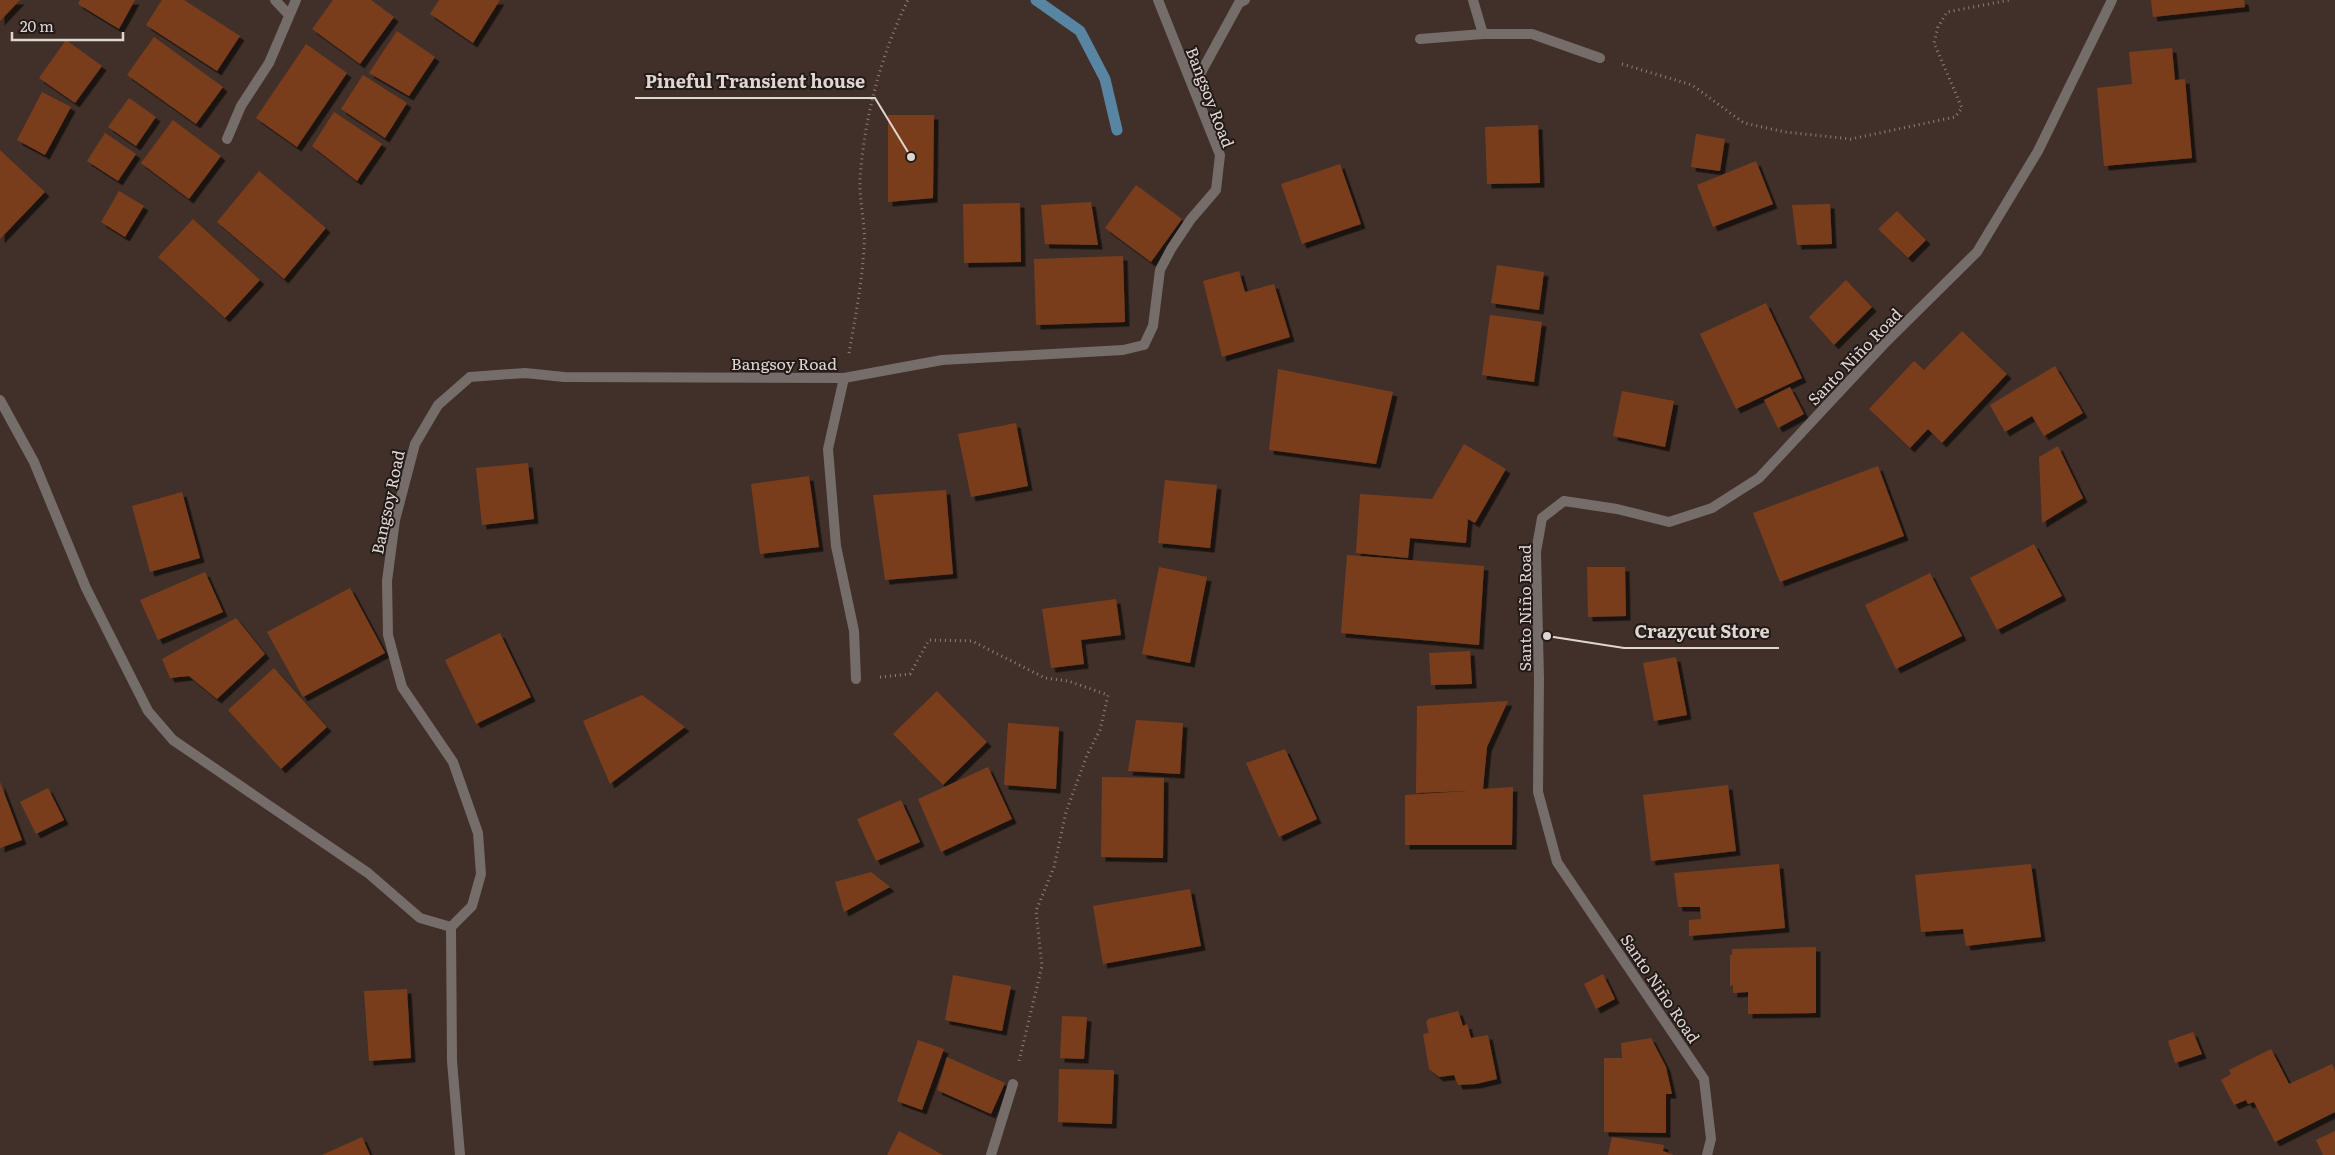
<svg xmlns="http://www.w3.org/2000/svg" width="2335" height="1155" viewBox="0 0 2335 1155" font-family="Literata,serif">
  <defs>
    <filter id="shadow"><feDropShadow dx="4.5" dy="4.5" stdDeviation="0" flood-color="#0009"/></filter>
  </defs>
  <rect width="100%" height="100%" fill="#403029"/>
  <g fill="none" stroke-linecap="round" stroke-linejoin="round">
    <polyline stroke="#5885a1" stroke-width="11" points="1036,0 1080,31 1105,79 1117,130"/>
  </g>
  <g fill="#7a3d1e" filter="url(#shadow)">
    <polygon points="0,0 20,0 0,21"/>
    <polygon points="80,0 135,0 119,29 78,4"/>
    <polygon points="162,0 184,0 240,36 217,71 146,25"/>
    <polygon points="333,0 371,0 394,17 360,64 312,29"/>
    <polygon points="439,0 500,0 473,43 430,14"/>
    <polygon points="2151,0 2244,0 2245,7 2153,17"/>
    <polygon points="397,31 435,57 409,96 369,73"/>
    <polygon points="154,37 223,87 196,124 127,75"/>
    <polygon points="66,40 102,66 75,103 39,78"/>
    <polygon points="306,44 347,73 297,147 256,118"/>
    <polygon points="2172,48 2175,80 2185,79 2192,158 2104,166 2097,88 2132,84 2129,52"/>
    <polygon points="363,75 407,103 385,138 341,109"/>
    <polygon points="42,92 71,107 45,155 17,140"/>
    <polygon points="129,98 156,117 136,146 108,127"/>
    <polygon points="334,112 382,144 357,181 312,146"/>
    <polygon points="888,115 934,115 933,198 888,202"/>
    <polygon points="173,120 221,156 189,199 141,163"/>
    <polygon points="1538,125 1540,183 1487,184 1485,127"/>
    <polygon points="105,133 136,154 118,181 87,161"/>
    <polygon points="1696,134 1725,139 1720,171 1691,167"/>
    <polygon points="0,150 45,192 0,239"/>
    <polygon points="1756,161 1773,204 1713,227 1697,185"/>
    <polygon points="1340,164 1361,224 1302,244 1281,184"/>
    <polygon points="259,171 326,228 284,279 217,222"/>
    <polygon points="1136,185 1182,219 1151,262 1105,228"/>
    <polygon points="119,191 144,206 125,237 101,222"/>
    <polygon points="1091,202 1098,245 1045,244 1041,205"/>
    <polygon points="1020,203 1021,262 964,263 963,204"/>
    <polygon points="1830,204 1832,244 1797,245 1792,205"/>
    <polygon points="1897,211 1926,240 1908,258 1878,229"/>
    <polygon points="193,219 260,280 225,318 158,257"/>
    <polygon points="1123,256 1125,322 1036,325 1034,259"/>
    <polygon points="1497,265 1544,272 1539,310 1491,303"/>
    <polygon points="1239,271 1245,292 1274,284 1290,337 1222,357 1203,281"/>
    <polygon points="1846,280 1872,307 1834,345 1809,317"/>
    <polygon points="1766,303 1802,378 1736,409 1700,334"/>
    <polygon points="1490,315 1542,322 1534,382 1482,375"/>
    <polygon points="1962,331 2007,374 1942,443 1928,429 1910,448 1869,409 1914,361 1924,370"/>
    <polygon points="2055,366 2083,413 2044,436 2032,416 2005,432 1990,405"/>
    <polygon points="1278,369 1393,392 1376,464 1269,450"/>
    <polygon points="1790,387 1804,414 1778,428 1764,400"/>
    <polygon points="1622,391 1674,401 1665,447 1613,436"/>
    <polygon points="1016,423 1028,486 971,497 958,434"/>
    <polygon points="1464,444 1506,469 1475,523 1468,519 1466,543 1410,538 1408,558 1356,553 1360,494 1432,499"/>
    <polygon points="2058,446 2083,498 2042,523 2039,457"/>
    <polygon points="528,463 534,519 482,525 476,468"/>
    <polygon points="1878,466 1904,536 1780,582 1753,513"/>
    <polygon points="809,476 819,547 760,554 751,484"/>
    <polygon points="1165,480 1217,485 1210,548 1158,543"/>
    <polygon points="946,490 953,574 885,580 873,495"/>
    <polygon points="182,492 200,558 150,572 132,506"/>
    <polygon points="2034,544 2062,596 1997,630 1970,578"/>
    <polygon points="1347,555 1484,566 1479,645 1341,633"/>
    <polygon points="1159,567 1207,577 1190,663 1142,654"/>
    <polygon points="1587,567 1625,567 1626,616 1588,617"/>
    <polygon points="205,572 223,612 158,640 140,600"/>
    <polygon points="1930,573 1962,636 1896,669 1865,605"/>
    <polygon points="350,588 385,653 303,697 267,632"/>
    <polygon points="1116,599 1121,635 1081,640 1084,664 1051,668 1042,609"/>
    <polygon points="236,618 265,654 217,699 189,676 170,678 162,659"/>
    <polygon points="500,633 531,697 476,724 445,660"/>
    <polygon points="1470,651 1472,684 1431,685 1429,653"/>
    <polygon points="1676,657 1687,715 1654,721 1643,663"/>
    <polygon points="274,668 327,727 281,769 228,710"/>
    <polygon points="937,691 987,742 943,785 893,734"/>
    <polygon points="642,695 685,727 610,784 583,721"/>
    <polygon points="1508,701 1487,747 1483,789 1513,787 1512,845 1405,845 1405,795 1468,791 1416,793 1417,706"/>
    <polygon points="1136,720 1183,723 1180,774 1128,771"/>
    <polygon points="1008,723 1059,727 1056,789 1004,785"/>
    <polygon points="1285,749 1317,819 1279,837 1246,763"/>
    <polygon points="988,767 1012,819 941,852 918,799"/>
    <polygon points="1102,777 1164,778 1163,858 1101,857"/>
    <polygon points="0,782 22,840 0,848"/>
    <polygon points="1728,785 1736,851 1651,861 1643,795"/>
    <polygon points="48,788 64,820 36,834 20,802"/>
    <polygon points="901,800 920,842 876,861 857,819"/>
    <polygon points="1779,864 1785,928 1689,936 1689,920 1701,919 1700,907 1678,907 1674,873"/>
    <polygon points="2031,864 2041,937 1966,946 1963,929 1921,932 1915,875"/>
    <polygon points="871,872 890,887 844,912 835,882"/>
    <polygon points="1190,889 1201,946 1103,964 1093,906"/>
    <polygon points="1816,947 1816,1013 1748,1014 1748,992 1733,993 1733,985 1730,986 1730,955 1732,955 1732,949"/>
    <polygon points="1603,974 1615,999 1596,1009 1584,984"/>
    <polygon points="953,975 1011,986 1002,1031 945,1020"/>
    <polygon points="407,989 411,1058 369,1061 364,991"/>
    <polygon points="1458,1011 1463,1026 1467,1024 1471,1038 1488,1035 1497,1079 1476,1084 1458,1085 1454,1075 1439,1077 1429,1069 1423,1034 1429,1033 1426,1022 1428,1019"/>
    <polygon points="1062,1016 1087,1017 1084,1059 1060,1058"/>
    <polygon points="2193,1032 2202,1054 2175,1063 2168,1041"/>
    <polygon points="1651,1038 1666,1067 1672,1094 1666,1094 1666,1133 1604,1132 1604,1058 1622,1058 1621,1043"/>
    <polygon points="918,1040 944,1049 922,1110 897,1101"/>
    <polygon points="2271,1049 2289,1084 2332,1064 2335,1071 2335,1112 2275,1142 2254,1102 2248,1104 2246,1100 2234,1105 2221,1080 2231,1074 2229,1070"/>
    <polygon points="947,1057 1005,1083 991,1114 937,1090"/>
    <polygon points="1059,1069 1114,1070 1112,1124 1058,1122"/>
    <polygon points="899,1131 943,1155 887,1155"/>
    <polygon points="2335,1131 2335,1155 2323,1155 2316,1140"/>
    <polygon points="362,1137 370,1155 322,1155"/>
    <polygon points="1612,1137 1664,1145 1663,1151 1674,1155 1608,1155"/>
  </g>
  <g fill="none" stroke-linecap="round" stroke-linejoin="round">
    <g stroke="#8d8079" stroke-width="3" stroke-dasharray="1 4" stroke-linecap="butt">
      <polyline points="1622,64 1692,85 1744,123 1785,132 1851,139 1955,117 1962,108 1934,43 1938,27 1947,12 2010,0"/>
      <path d="M849,353C855,319 862,283 864,248C866,225 859,202 860,179C864,119 881,54 908,0"/>
      <polyline points="880,677 910,674 929,640 972,641 1045,678 1068,681 1108,695 1100,730 1087,755 1066,812 1054,867 1036,911 1042,966 1019,1061"/>
    </g>
    <g stroke="#756d69" stroke-width="10">
      <polyline points="275,0 289,15"/>
      <polyline points="1473,0 1483,34"/>
      <polyline points="1420,39 1483,34 1532,34 1600,58"/>
      <polyline points="1193,87 1239,3 1245,0"/>
      <polyline points="227,139 241,106 269,63 296,0"/>
      <polyline points="844,378 828,449 836,546 854,631 856,679"/>
      <polyline points="0,400 34,462 86,588 148,711 173,740 368,873 420,918 451,927 472,906 481,874 478,833 453,762 402,687 388,635 387,581 395,520 415,444 438,405 470,377 525,373 564,377 844,378 942,360 1123,350 1144,345 1153,326 1160,270 1171,249 1191,219 1216,190 1220,155 1158,0"/>
      <polyline points="451,927 452,1061 460,1155"/>
      <polyline points="991,1155 1013,1084"/>
      <polyline points="1707,1155 1711,1139 1704,1079 1557,862 1538,792 1539,679 1536,552 1542,518 1564,501 1617,509 1669,522 1712,508 1759,478 1884,344 1977,252 2038,151 2112,0"/>
    </g>
  </g>
  <g text-anchor="middle" dominant-baseline="central" stroke-width="4" stroke-linejoin="round" paint-order="stroke">
    <g font-size="16" fill="#e0d6d1" stroke="#211a17">
      <text transform="translate(1211 97) rotate(69)">Bangsoy Road</text>
      <text transform="translate(1854 356) rotate(-46)">Santo Niño Road</text>
      <text x="784" y="363">Bangsoy Road</text>
      <text transform="translate(387 502) rotate(-78)">Bangsoy Road</text>
      <text transform="translate(1524 608) rotate(-90)">Santo Niño Road</text>
      <text transform="translate(1661 988) rotate(56)">Santo Niño Road</text>
    </g>
  </g>
  <path fill="none" stroke="#e0d6d1" stroke-width="2" d="M911 157L875 98H635M1547 636L1624 648H1779"/>
  <g fill="#e0d6d1" stroke="#211a17" stroke-width="2">
    <circle cx="911" cy="157" r="5"/>
    <circle cx="1547" cy="636" r="5"/>
  </g>
  <g font-size="18" text-anchor="middle" font-weight="bold" fill="#e0d6d1" stroke="#211a17" stroke-width="4" stroke-linejoin="round" paint-order="stroke">
    <text x="755" y="88">Pineful Transient house</text>
    <text x="1702" y="638">Crazycut Store</text>
  </g>
  <path d="M12 32v8h111v-8" fill="none" stroke="#e0d6d1" stroke-width="2.5"/>
  <text x="20" y="32" font-size="15" fill="#e0d6d1" stroke="#211a17" stroke-width="4" paint-order="stroke">20 m</text>
</svg>
